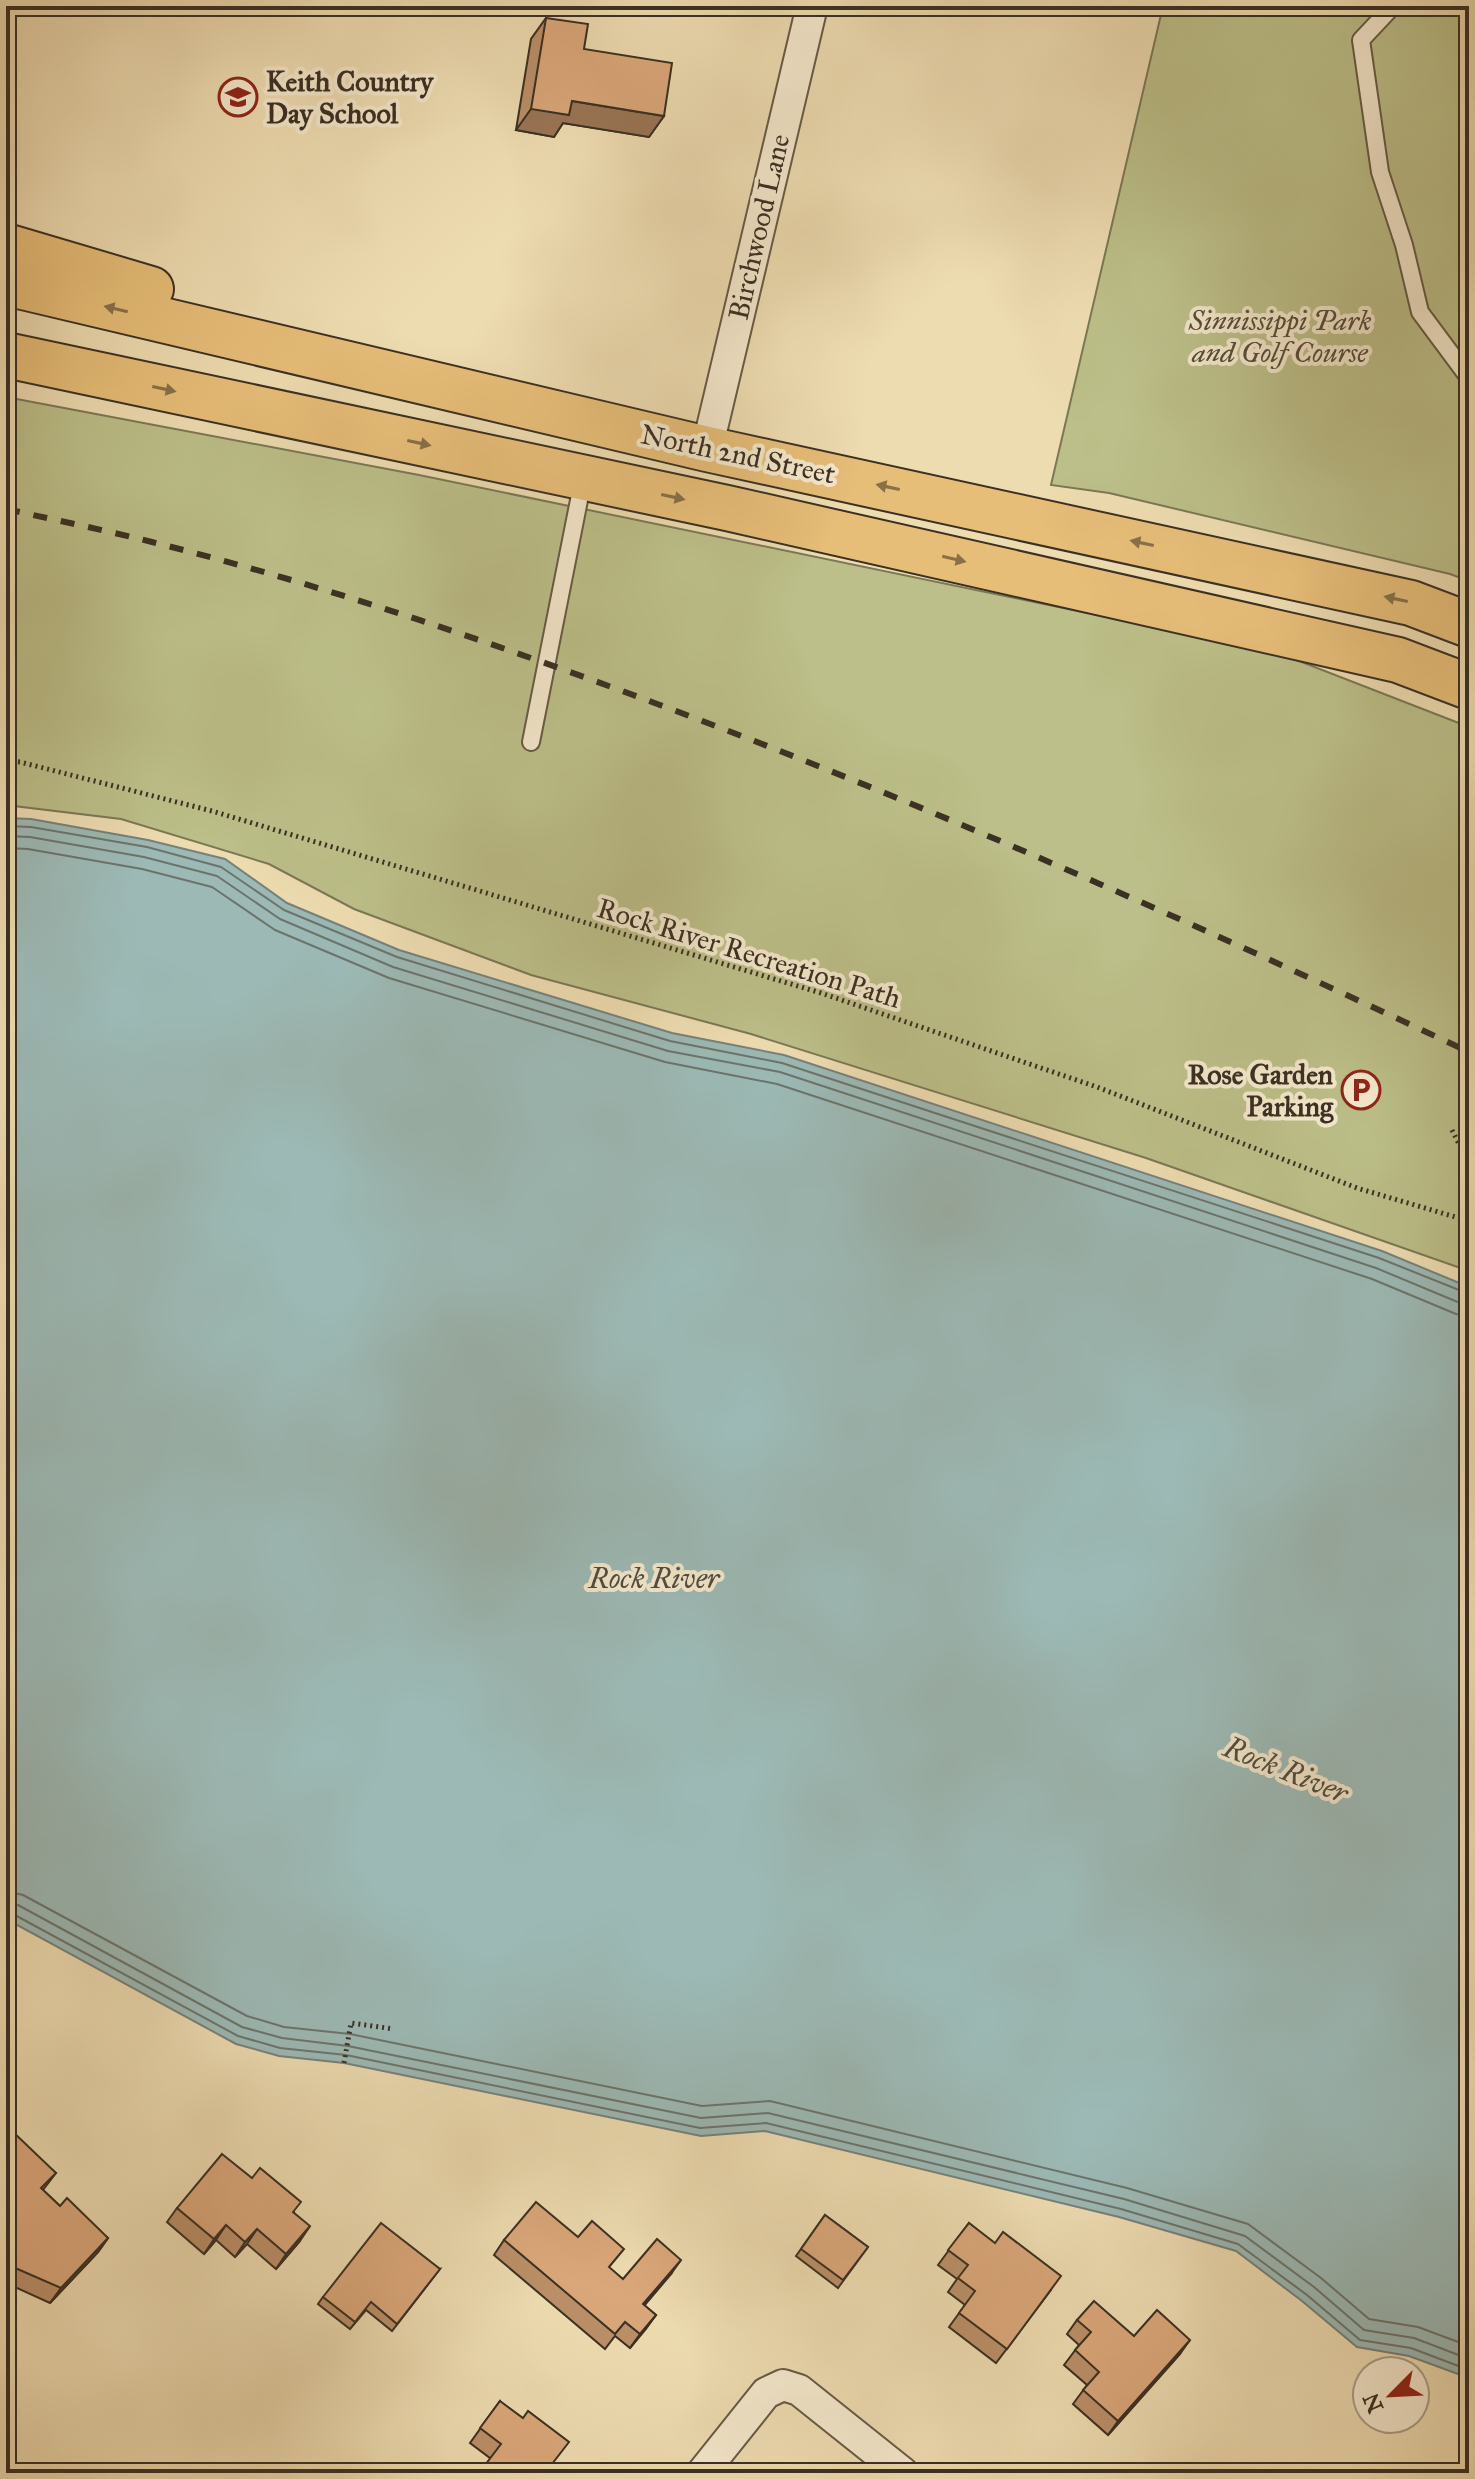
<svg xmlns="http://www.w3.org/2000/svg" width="1475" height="2479" viewBox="0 0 1475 2479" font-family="'IM FELL Great Primer',serif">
  <rect width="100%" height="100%" fill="#eedcb1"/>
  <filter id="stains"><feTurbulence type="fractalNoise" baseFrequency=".0025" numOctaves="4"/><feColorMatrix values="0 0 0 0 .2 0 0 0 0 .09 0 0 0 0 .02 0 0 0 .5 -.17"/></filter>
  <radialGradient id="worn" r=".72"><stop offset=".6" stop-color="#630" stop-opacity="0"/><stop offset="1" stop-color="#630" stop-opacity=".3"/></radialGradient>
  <g fill="#bcbf89" stroke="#7b7856" stroke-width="2">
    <polygon points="1163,6 1469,6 1469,581 1450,574 1109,493 1051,485"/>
    <polygon points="6,397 419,475 1276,652 1469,727 1469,1271 1146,1158 751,1034 531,975 354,909 269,864 121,819 6,805"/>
  </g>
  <polygon fill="#9cb9b5" stroke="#75827b" stroke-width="2" points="6,818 31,819 148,840 225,859 287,903 399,950 672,1033 784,1055 1382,1251 1469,1287 1469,2378 1409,2356 1357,2347 1302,2301 1236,2251 1119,2217 765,2131 701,2136 344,2063 279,2056 236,2044 6,1919"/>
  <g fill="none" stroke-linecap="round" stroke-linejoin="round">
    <g stroke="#6b746c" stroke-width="2">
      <polyline points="6,826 31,827 147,847 221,867 284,910 397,957 670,1041 782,1063 1379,1258 1469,1294"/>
      <polyline points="6,836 30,837 144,857 217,876 280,919 393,967 668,1051 780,1072 1376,1268 1460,1303 1469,1304"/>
      <polyline points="6,848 28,849 142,869 212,887 275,930 389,978 665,1062 777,1084 1372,1279 1456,1314 1469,1316"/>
      <polyline points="6,1891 23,1895 247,2016 284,2027 350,2034 702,2106 770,2101 1127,2188 1248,2224 1321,2278 1369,2319 1418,2327 1469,2346"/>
      <polyline points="6,1903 18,1905 242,2027 282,2038 348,2046 701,2118 768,2113 1124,2199 1245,2236 1314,2287 1364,2330 1414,2338 1469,2359"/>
      <polyline points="6,1913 13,1914 238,2036 280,2048 346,2055 700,2128 766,2123 1121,2209 1238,2244 1307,2295 1360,2340 1411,2348 1469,2370"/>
    </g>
    <g stroke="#675b46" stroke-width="20">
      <g id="lane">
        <polyline points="1393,6 1361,40 1380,172 1404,245 1420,312 1469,378"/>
        <polyline points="531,742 583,480"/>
      </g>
    </g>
    <g stroke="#675b46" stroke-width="34">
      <g id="street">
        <polyline points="707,449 812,6"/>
        <polyline points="702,2473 766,2393 783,2385 799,2390 903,2473"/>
      </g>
    </g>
    <g stroke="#3a3023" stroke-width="48">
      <g id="primary">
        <polyline points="6,246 151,289"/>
        <polyline points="6,283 707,449 1411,603 1469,625"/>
        <polyline points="6,355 727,508 1398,660 1469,687"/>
      </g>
    </g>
    <g stroke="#3a3023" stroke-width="5" stroke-dasharray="2 4" stroke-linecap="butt">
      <polyline points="6,761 20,762 212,811 821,993 1097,1087 1357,1188 1469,1221"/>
      <polyline points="1452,1130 1464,1154 1469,1157"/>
      <polyline points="344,2063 351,2023 394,2029"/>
    </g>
    <use href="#lane" stroke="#f4e8cc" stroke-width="16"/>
    <use href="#street" stroke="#f4e8cc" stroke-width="30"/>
    <use href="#primary" stroke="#e7be78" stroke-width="44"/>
    <path stroke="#3a3023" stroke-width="6" stroke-dasharray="14 14" stroke-linecap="butt" d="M6,509C55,520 104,530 152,542C324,585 494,643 660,705C936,808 1203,927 1469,1052"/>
  </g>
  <g fill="#bb9069" stroke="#3a3023" stroke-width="2">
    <polygon points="546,18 664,116 649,137 563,123 554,137 516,130 531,39"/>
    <polygon points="6,2135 56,2173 43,2190 60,2206 108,2238 98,2252 50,2303 6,2283"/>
    <polygon points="177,2208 294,2212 300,2241 276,2269 247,2244 235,2257 216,2240 204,2254 167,2222"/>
    <polygon points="825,2215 868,2247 838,2288 796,2256"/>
    <polygon points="969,2223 1051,2290 996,2363 949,2327 965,2305 948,2292 957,2279 938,2265"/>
    <polygon points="504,2240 623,2279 671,2274 644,2305 656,2315 630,2348 615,2336 605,2349 494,2255"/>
    <polygon points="440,2269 392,2331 366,2310 350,2329 318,2304 323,2297"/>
    <polygon points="1077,2320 1134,2336 1180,2354 1108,2435 1073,2404 1087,2385 1064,2365 1079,2345 1067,2334"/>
    <polygon points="500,2401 546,2473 490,2458 470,2443"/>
  </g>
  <g fill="#997555" stroke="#3a3023" stroke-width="2">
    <polygon points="572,101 664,116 649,137 563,123 554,137 516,130 531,109"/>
    <polygon points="226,2225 216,2240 204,2254 214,2239"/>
    <polygon points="310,2226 300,2241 276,2269 286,2254"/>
    <polygon points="257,2229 247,2244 235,2257 245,2242"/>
    <polygon points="108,2238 98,2252 50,2303 61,2288"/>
    <polygon points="681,2260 671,2274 633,2319 643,2304"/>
    <polygon points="656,2315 646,2329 630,2348 640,2334"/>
    <polygon points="1190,2340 1180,2354 1108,2435 1118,2421"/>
  </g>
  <g fill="#daa77a" stroke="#3a3023" stroke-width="2">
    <polygon points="546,18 588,24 584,49 672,63 664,116 572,101 569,115 531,109"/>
    <polygon points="11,2130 56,2173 41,2188 60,2206 67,2198 108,2238 61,2288 6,2264 6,2135"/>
    <polygon points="222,2154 252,2178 260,2168 301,2202 293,2212 310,2226 286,2254 257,2229 245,2242 226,2225 214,2239 177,2208"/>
    <polygon points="536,2202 578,2237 592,2221 624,2249 609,2267 623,2279 657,2239 681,2260 643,2304 656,2315 640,2334 625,2322 615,2334 504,2240"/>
    <polygon points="825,2215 868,2247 843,2280 801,2249"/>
    <polygon points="381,2223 440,2269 397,2324 371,2302 355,2322 323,2297"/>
    <polygon points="969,2223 995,2243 1003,2232 1061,2276 1007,2349 959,2313 975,2291 958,2278 968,2265 948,2250"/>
    <polygon points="1094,2301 1134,2336 1157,2310 1190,2340 1118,2421 1083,2390 1099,2372 1075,2350 1091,2332 1077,2320"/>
    <polygon points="500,2401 523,2418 528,2411 569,2442 545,2473 479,2473 501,2444 480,2428"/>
  </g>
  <defs><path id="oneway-solid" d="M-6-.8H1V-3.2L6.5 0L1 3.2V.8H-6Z" transform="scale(2)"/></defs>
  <g fill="#887049">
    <use href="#oneway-solid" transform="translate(116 309) rotate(-167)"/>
    <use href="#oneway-solid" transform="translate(164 389) rotate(12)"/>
    <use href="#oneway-solid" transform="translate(419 443) rotate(12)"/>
    <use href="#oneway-solid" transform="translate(888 487) rotate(-168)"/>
    <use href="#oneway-solid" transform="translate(673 497) rotate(12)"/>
    <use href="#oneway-solid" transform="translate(1142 543) rotate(-168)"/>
    <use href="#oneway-solid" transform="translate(954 559) rotate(13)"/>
    <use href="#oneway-solid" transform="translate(1396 599) rotate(-168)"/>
  </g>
  <defs>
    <g id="school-ring" transform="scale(2)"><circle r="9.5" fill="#f4e8cc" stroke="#8f2418" stroke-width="1.5"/><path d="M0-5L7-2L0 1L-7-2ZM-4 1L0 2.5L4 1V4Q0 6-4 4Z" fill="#8f2418"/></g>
    <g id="parking-ring" transform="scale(2)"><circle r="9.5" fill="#f4e8cc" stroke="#8f2418" stroke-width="1.5"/><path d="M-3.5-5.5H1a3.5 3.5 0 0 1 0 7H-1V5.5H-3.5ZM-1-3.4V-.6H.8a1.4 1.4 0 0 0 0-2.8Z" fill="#8f2418"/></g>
  </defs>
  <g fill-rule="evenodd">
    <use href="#school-ring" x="238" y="97"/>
    <use href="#parking-ring" x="1361" y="1090"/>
  </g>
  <g text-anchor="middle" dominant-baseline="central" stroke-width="8" stroke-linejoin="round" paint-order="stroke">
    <g font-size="28" font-weight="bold" fill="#3a3023" stroke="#f4e8cc" text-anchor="start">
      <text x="266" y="81">Keith Country<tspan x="266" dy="32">Day School</tspan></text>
      <text x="1333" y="1074" text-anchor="end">Rose Garden<tspan x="1333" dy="32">Parking</tspan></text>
    </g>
    <g font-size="28" fill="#3a3023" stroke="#f4e8cc">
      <text transform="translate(759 227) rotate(-77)">Birchwood Lane</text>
      <text transform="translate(738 454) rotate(12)">North 2nd Street</text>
      <text transform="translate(749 953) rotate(17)">Rock River Recreation Path</text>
    </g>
    <g font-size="28" font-style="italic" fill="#544d37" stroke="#f4e8cc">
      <text x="1280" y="320">Sinnissippi Park<tspan x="1280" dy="32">and Golf Course</tspan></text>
    </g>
    <g font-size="30" font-style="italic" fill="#4e4b40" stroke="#f4e8cc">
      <text x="654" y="1578">Rock River</text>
      <text transform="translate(1286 1770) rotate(22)">Rock River</text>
    </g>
  </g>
  <rect width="1475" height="2479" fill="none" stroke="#eedcb1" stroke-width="32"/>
  <rect x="8" y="8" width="1459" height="2463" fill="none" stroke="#3a3023" stroke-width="4"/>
  <rect x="16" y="16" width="1443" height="2447" fill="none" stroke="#3a3023" stroke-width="2"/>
  <g transform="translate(1391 2395) rotate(246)"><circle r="38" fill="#f4e8cc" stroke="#aa9e88" stroke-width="2"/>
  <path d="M0-6L14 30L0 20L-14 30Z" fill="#8f2418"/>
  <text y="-12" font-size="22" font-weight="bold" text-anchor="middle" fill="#3a3023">N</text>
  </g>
  <rect width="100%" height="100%" filter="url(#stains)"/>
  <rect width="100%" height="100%" fill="url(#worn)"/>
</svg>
